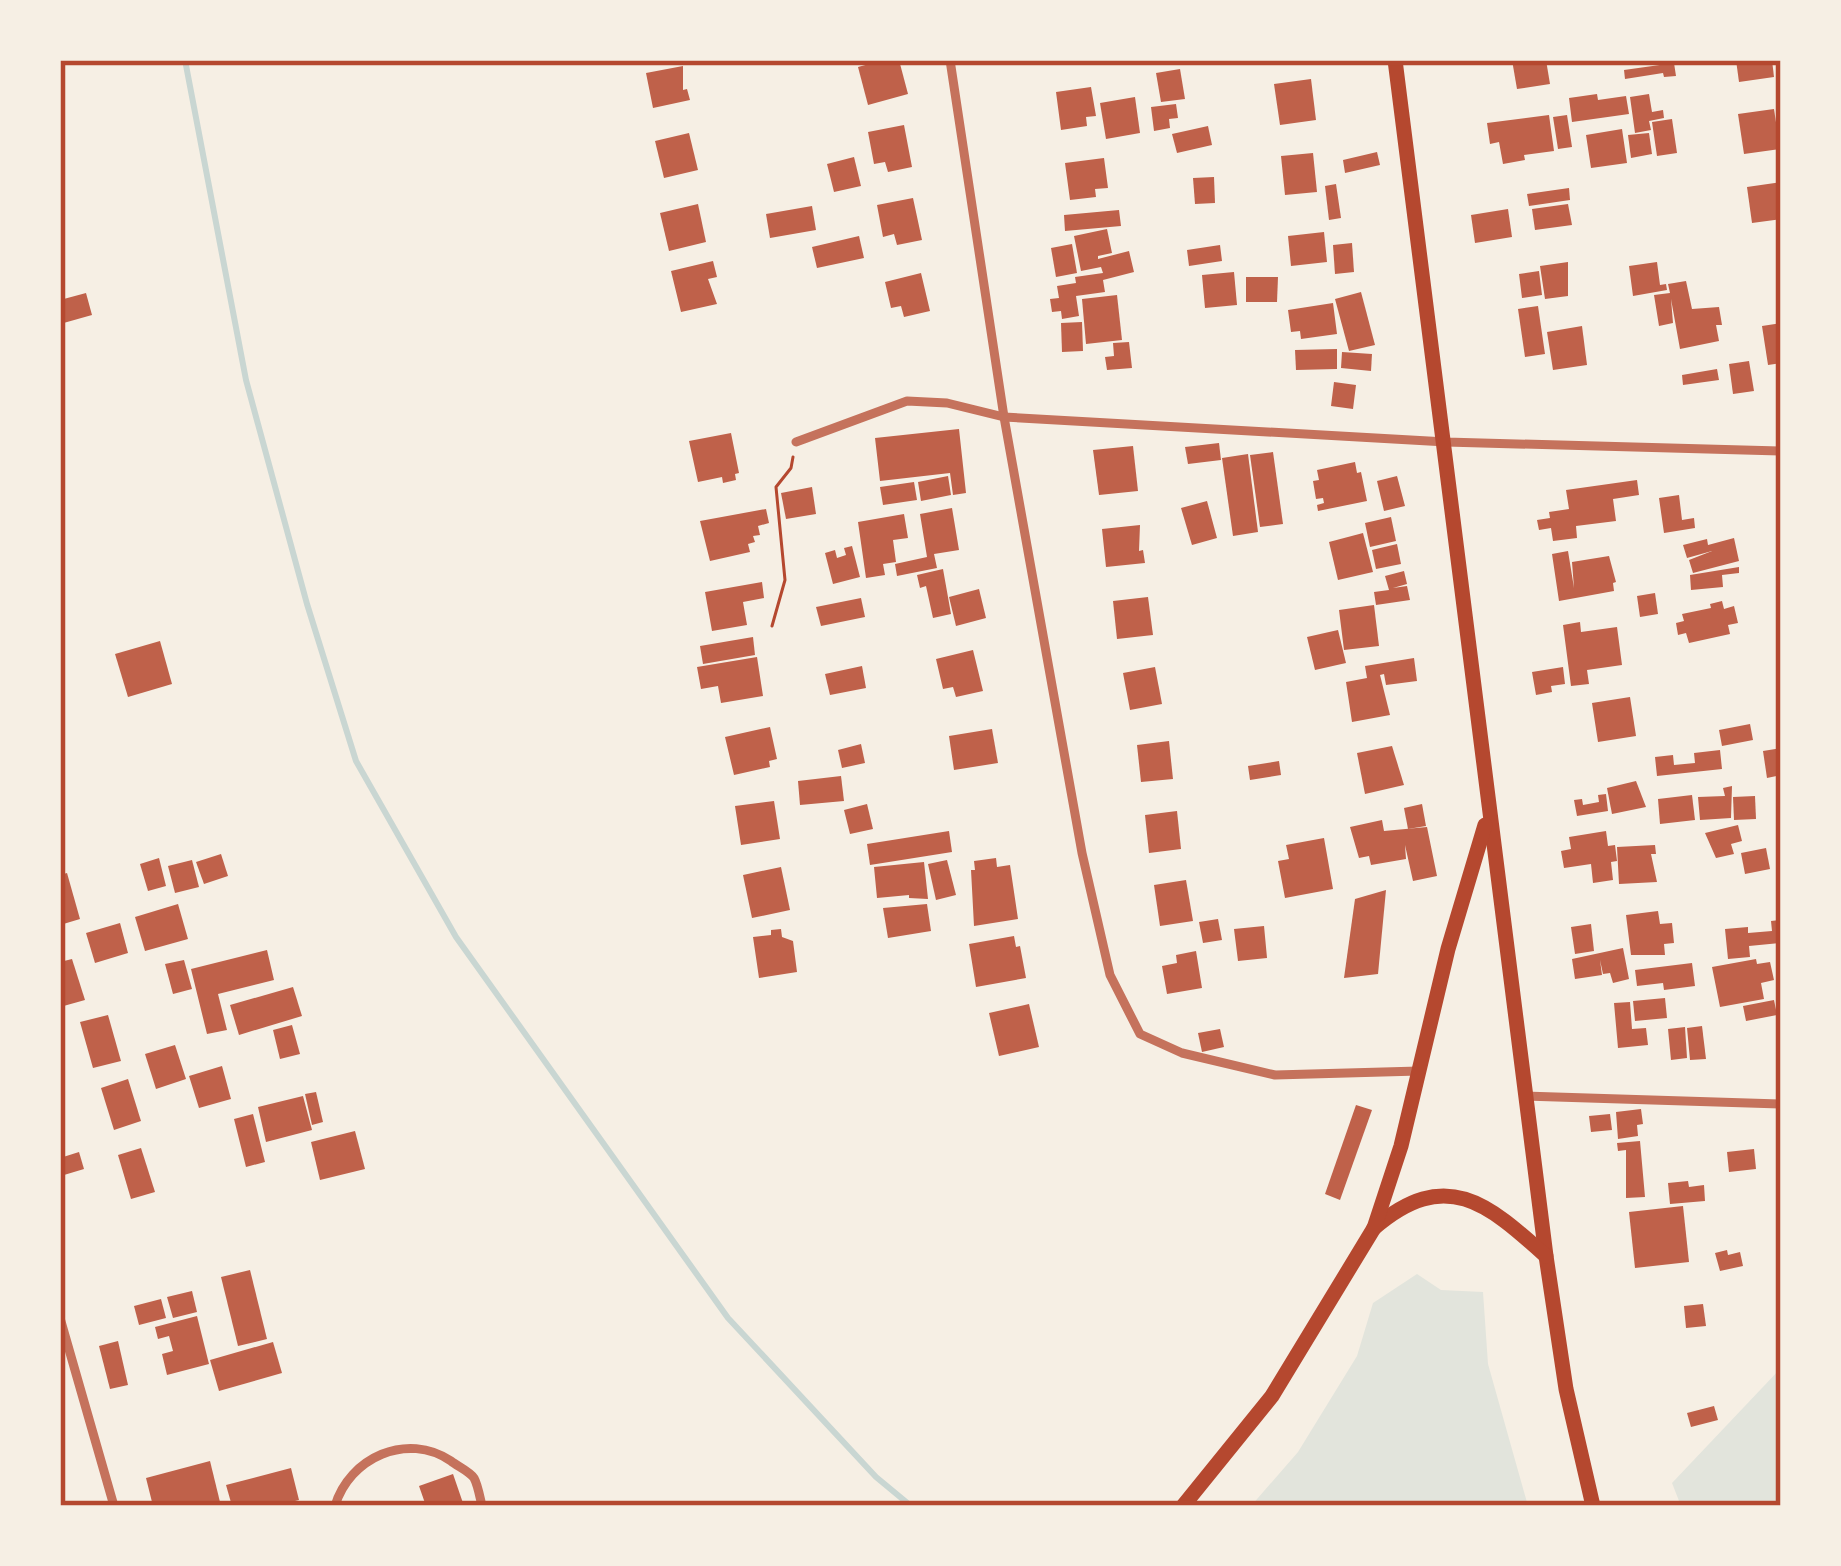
<svg xmlns="http://www.w3.org/2000/svg" width="1841" height="1566" viewBox="0 0 1841 1566" font-family="'Fira Sans Condensed',sans-serif">
  <rect width="100%" height="100%" fill="#f6efe4"/>
  <g fill="#e2e4dc">
    <polygon points="1417,1274 1441,1290 1483,1292 1488,1364 1528,1506 1251,1506 1298,1452 1357,1356 1373,1303"/>
    <polygon points="1781,1368 1781,1506 1681,1506 1672,1483"/>
  </g>
  <g fill="none" stroke-linecap="round" stroke-linejoin="round">
    <polyline stroke="#c9d6d2" stroke-width="6" points="185,60 246,380 307,604 356,761 456,937 728,1318 876,1477 911,1506"/>
  </g>
  <g fill="#bf614a">
    <polygon points="884,60 899,60 908,94 868,105 858,67"/>
    <polygon points="1512,60 1546,60 1550,84 1517,89"/>
    <polygon points="1736,60 1772,60 1774,77 1739,82"/>
    <polygon points="1674,63 1676,76 1664,77 1663,73 1625,79 1624,70"/>
    <polygon points="683,66 683,90 687,89 690,100 653,108 646,73"/>
    <polygon points="1180,69 1185,99 1161,102 1156,73"/>
    <polygon points="1311,79 1316,120 1280,125 1274,84"/>
    <polygon points="1091,87 1096,116 1086,117 1087,126 1061,130 1056,92"/>
    <polygon points="1597,94 1598,100 1626,96 1629,114 1572,122 1569,98"/>
    <polygon points="1649,94 1652,112 1663,110 1664,118 1649,121 1651,130 1635,133 1630,97"/>
    <polygon points="1135,97 1140,133 1106,139 1100,103"/>
    <polygon points="1176,104 1178,118 1169,119 1170,128 1154,131 1151,107"/>
    <polygon points="1774,109 1780,149 1744,154 1738,114"/>
    <polygon points="1549,115 1554,151 1524,155 1525,160 1503,164 1499,142 1490,144 1487,123"/>
    <polygon points="1567,115 1572,147 1558,149 1553,117"/>
    <polygon points="1672,119 1677,153 1657,156 1652,122"/>
    <polygon points="904,125 912,167 888,172 885,162 874,164 868,132"/>
    <polygon points="1208,126 1212,145 1177,153 1172,134"/>
    <polygon points="1622,129 1627,163 1591,168 1586,135"/>
    <polygon points="689,133 698,170 664,178 655,141"/>
    <polygon points="1649,133 1652,154 1631,158 1628,135"/>
    <polygon points="1377,152 1380,165 1345,173 1343,160"/>
    <polygon points="1313,153 1317,192 1285,195 1281,156"/>
    <polygon points="854,157 861,186 834,192 827,164"/>
    <polygon points="1104,158 1108,188 1095,189 1096,197 1070,200 1065,163"/>
    <polygon points="1214,177 1215,203 1195,204 1193,178"/>
    <polygon points="1781,182 1781,219 1752,223 1747,187"/>
    <polygon points="1336,184 1341,218 1329,220 1325,186"/>
    <polygon points="1569,188 1570,200 1529,206 1527,194"/>
    <polygon points="913,198 922,240 897,245 894,234 883,237 877,205"/>
    <polygon points="698,204 706,242 669,251 660,213"/>
    <polygon points="1568,204 1572,225 1535,230 1532,209"/>
    <polygon points="812,206 816,230 770,238 766,214"/>
    <polygon points="1508,209 1512,237 1475,243 1471,215"/>
    <polygon points="1119,210 1121,226 1065,231 1064,215"/>
    <polygon points="1107,229 1112,253 1098,256 1098,259 1129,251 1134,272 1103,280 1105,292 1076,296 1079,316 1062,319 1061,311 1052,312 1050,299 1059,298 1057,286 1076,283 1075,277 1103,273 1101,267 1081,271 1074,236"/>
    <polygon points="1324,232 1327,262 1291,266 1288,236"/>
    <polygon points="859,236 864,258 817,268 812,247"/>
    <polygon points="1352,243 1354,272 1335,274 1333,245"/>
    <polygon points="1072,244 1077,273 1056,277 1051,248"/>
    <polygon points="1220,245 1222,261 1189,266 1187,250"/>
    <polygon points="713,261 717,277 708,279 717,304 681,312 671,271"/>
    <polygon points="1568,262 1568,296 1545,299 1540,266"/>
    <polygon points="1657,262 1660,285 1666,284 1667,290 1633,296 1629,266"/>
    <polygon points="1539,271 1542,295 1522,298 1519,274"/>
    <polygon points="1234,272 1237,305 1205,308 1202,275"/>
    <polygon points="921,273 930,311 904,317 901,306 891,308 885,282"/>
    <polygon points="1246,277 1278,277 1277,302 1246,302"/>
    <polygon points="1686,281 1692,309 1719,307 1722,325 1716,325 1719,341 1680,349 1671,299 1673,323 1659,326 1654,295 1670,293 1668,284"/>
    <polygon points="1361,292 1375,345 1349,351 1335,299"/>
    <polygon points="86,293 92,315 60,324 60,300"/>
    <polygon points="1117,295 1122,340 1086,344 1082,299"/>
    <polygon points="1333,303 1337,334 1301,339 1300,331 1291,332 1288,310"/>
    <polygon points="1538,306 1545,354 1525,357 1518,309"/>
    <polygon points="1082,322 1083,351 1062,352 1061,323"/>
    <polygon points="1781,323 1781,363 1768,365 1762,326"/>
    <polygon points="1582,326 1587,365 1553,370 1547,332"/>
    <polygon points="1129,342 1132,368 1107,370 1105,357 1114,356 1113,343"/>
    <polygon points="1337,349 1337,369 1296,370 1295,350"/>
    <polygon points="1342,352 1372,354 1371,371 1341,368"/>
    <polygon points="1749,361 1754,391 1733,394 1729,364"/>
    <polygon points="1717,369 1719,380 1683,385 1682,375"/>
    <polygon points="1334,382 1356,385 1353,409 1331,406"/>
    <polygon points="959,429 966,493 953,495 950,473 880,481 875,438"/>
    <polygon points="731,433 739,473 735,474 736,480 723,483 722,477 698,482 689,441"/>
    <polygon points="1219,443 1221,460 1188,464 1185,447"/>
    <polygon points="1133,446 1138,491 1099,495 1093,450"/>
    <polygon points="1273,452 1283,524 1260,527 1250,455"/>
    <polygon points="1248,454 1258,532 1233,536 1222,458"/>
    <polygon points="1355,462 1357,473 1361,472 1367,501 1318,511 1317,505 1324,503 1323,498 1316,499 1313,481 1319,480 1317,470"/>
    <polygon points="948,476 951,495 921,501 918,482"/>
    <polygon points="1397,476 1405,506 1384,511 1377,481"/>
    <polygon points="1637,480 1639,495 1613,499 1616,521 1576,526 1577,538 1553,541 1551,528 1539,530 1537,520 1550,518 1549,512 1569,509 1566,490"/>
    <polygon points="914,482 917,500 883,505 880,487"/>
    <polygon points="812,487 816,514 786,519 781,493"/>
    <polygon points="1679,495 1682,520 1694,518 1695,528 1664,533 1659,498"/>
    <polygon points="1207,501 1217,538 1192,545 1181,508"/>
    <polygon points="952,508 959,550 934,554 937,568 897,576 895,564 927,557 920,514"/>
    <polygon points="766,509 769,523 758,526 760,535 753,536 755,542 748,544 750,552 710,561 700,521"/>
    <polygon points="904,514 908,538 893,540 896,562 883,564 885,575 866,578 858,522"/>
    <polygon points="1391,517 1396,541 1370,547 1365,523"/>
    <polygon points="1140,525 1139,551 1143,550 1145,563 1106,567 1102,529"/>
    <polygon points="1363,533 1373,572 1338,580 1329,542"/>
    <polygon points="1734,538 1739,561 1693,573 1689,560 1712,551 1687,558 1683,545 1707,539 1708,545"/>
    <polygon points="1397,544 1401,564 1376,569 1372,550"/>
    <polygon points="852,546 860,577 833,584 825,553 835,550 837,558 846,555 844,548"/>
    <polygon points="1568,551 1574,588 1572,562 1609,556 1616,582 1613,583 1614,591 1559,601 1552,554"/>
    <polygon points="1739,567 1739,573 1722,575 1723,587 1691,590 1690,575"/>
    <polygon points="943,569 951,614 933,618 926,586 920,588 917,575"/>
    <polygon points="1404,571 1407,584 1393,588 1407,586 1410,600 1376,605 1374,592 1389,590 1385,576"/>
    <polygon points="762,582 764,598 743,602 747,625 712,631 705,592"/>
    <polygon points="979,589 986,618 956,626 949,597"/>
    <polygon points="1655,593 1658,614 1640,617 1637,596"/>
    <polygon points="1148,597 1153,635 1117,639 1113,601"/>
    <polygon points="861,598 865,617 821,626 816,607"/>
    <polygon points="1722,601 1724,609 1734,606 1738,623 1728,625 1730,634 1689,643 1686,633 1678,635 1676,623 1684,621 1682,614 1711,608 1710,604"/>
    <polygon points="1374,605 1379,646 1344,650 1339,610"/>
    <polygon points="1580,622 1581,632 1617,627 1622,665 1587,670 1589,684 1571,686 1563,625"/>
    <polygon points="1338,630 1346,663 1315,670 1307,637"/>
    <polygon points="753,637 755,655 703,664 700,646"/>
    <polygon points="160,641 172,684 128,697 115,654"/>
    <polygon points="973,650 983,691 956,697 953,687 943,689 936,659"/>
    <polygon points="757,657 763,696 721,703 718,686 701,689 697,667"/>
    <polygon points="1414,658 1417,681 1386,685 1384,674 1380,675 1390,715 1352,722 1346,682 1367,678 1365,666"/>
    <polygon points="862,666 866,688 830,695 825,674"/>
    <polygon points="1155,667 1162,704 1130,710 1123,673"/>
    <polygon points="1563,667 1565,684 1551,686 1552,692 1536,695 1532,672"/>
    <polygon points="1630,697 1636,736 1598,742 1592,703"/>
    <polygon points="1750,724 1753,740 1722,746 1719,730"/>
    <polygon points="770,727 777,759 769,761 770,767 734,775 725,737"/>
    <polygon points="992,729 998,763 954,770 949,736"/>
    <polygon points="1169,741 1173,779 1141,782 1137,745"/>
    <polygon points="861,744 865,763 842,768 838,750"/>
    <polygon points="1392,746 1404,785 1365,794 1357,753"/>
    <polygon points="1781,748 1781,775 1767,778 1763,751"/>
    <polygon points="1720,750 1722,769 1657,776 1655,757 1673,755 1674,765 1695,763 1694,753"/>
    <polygon points="1279,761 1281,775 1250,780 1248,766"/>
    <polygon points="841,776 844,801 800,805 798,781"/>
    <polygon points="1636,781 1646,807 1612,814 1607,788"/>
    <polygon points="1732,786 1731,818 1700,820 1698,797 1725,796 1723,788"/>
    <polygon points="1606,794 1608,811 1577,816 1574,800 1582,799 1583,805 1599,802 1598,795"/>
    <polygon points="1692,795 1695,820 1660,824 1658,799"/>
    <polygon points="1755,796 1756,819 1734,820 1733,797"/>
    <polygon points="774,801 780,839 741,845 735,806"/>
    <polygon points="867,804 873,829 850,834 844,810"/>
    <polygon points="1422,804 1426,826 1408,829 1404,808"/>
    <polygon points="1177,811 1181,849 1149,853 1145,815"/>
    <polygon points="1382,820 1384,831 1427,827 1437,876 1413,881 1405,845 1406,859 1371,865 1369,856 1359,858 1350,827"/>
    <polygon points="1738,825 1742,841 1731,844 1734,854 1716,858 1705,833"/>
    <polygon points="949,831 952,852 870,865 867,844"/>
    <polygon points="1606,831 1608,846 1615,845 1617,861 1611,862 1613,880 1593,883 1591,864 1564,868 1561,851 1571,849 1569,837"/>
    <polygon points="1324,838 1333,889 1285,898 1278,861 1289,859 1286,845"/>
    <polygon points="1655,845 1656,854 1651,854 1657,882 1619,884 1617,847"/>
    <polygon points="1766,848 1770,869 1745,874 1741,853"/>
    <polygon points="221,854 228,876 204,884 196,862"/>
    <polygon points="159,858 166,886 148,891 140,864"/>
    <polygon points="996,858 997,867 1010,865 1018,919 974,926 971,870 975,870 974,861"/>
    <polygon points="192,860 199,887 175,893 168,866"/>
    <polygon points="947,860 956,895 936,900 928,864"/>
    <polygon points="924,862 928,899 909,898 909,895 877,898 874,867"/>
    <polygon points="781,867 790,910 752,918 743,875"/>
    <polygon points="67,873 80,919 60,925 60,875"/>
    <polygon points="1186,880 1193,921 1160,926 1154,885"/>
    <polygon points="1386,890 1378,974 1344,978 1355,899"/>
    <polygon points="178,904 188,939 145,951 135,917"/>
    <polygon points="927,904 931,931 888,938 883,908"/>
    <polygon points="1658,911 1660,924 1672,923 1674,943 1664,944 1665,955 1631,955 1626,915"/>
    <polygon points="1218,919 1222,940 1203,943 1199,922"/>
    <polygon points="1781,920 1781,943 1749,946 1750,957 1728,959 1725,929 1748,927 1748,933 1772,931 1771,921"/>
    <polygon points="120,923 128,953 95,963 86,933"/>
    <polygon points="1591,924 1594,951 1575,954 1571,927"/>
    <polygon points="1264,926 1267,958 1238,961 1234,929"/>
    <polygon points="781,929 782,937 793,941 797,972 759,978 753,937 771,935 771,930"/>
    <polygon points="1014,936 1016,947 1020,946 1026,978 976,987 969,944"/>
    <polygon points="1623,948 1629,979 1613,983 1610,973 1603,974 1600,960 1602,975 1575,979 1572,959"/>
    <polygon points="267,950 274,980 218,994 227,1030 207,1034 191,969"/>
    <polygon points="1196,951 1202,988 1167,994 1162,966 1177,963 1176,955"/>
    <polygon points="72,959 85,1000 60,1007 60,962"/>
    <polygon points="1756,959 1757,964 1770,962 1774,980 1761,983 1764,999 1720,1007 1712,967"/>
    <polygon points="184,960 192,989 173,994 165,964"/>
    <polygon points="1692,963 1695,986 1664,990 1663,983 1637,986 1635,970"/>
    <polygon points="293,987 302,1016 239,1035 230,1005"/>
    <polygon points="1665,998 1667,1018 1635,1021 1633,1001"/>
    <polygon points="1774,1000 1777,1015 1746,1021 1743,1006"/>
    <polygon points="1630,1002 1632,1029 1646,1028 1648,1045 1618,1048 1614,1003"/>
    <polygon points="1029,1004 1039,1047 999,1056 989,1013"/>
    <polygon points="108,1015 121,1061 93,1068 80,1022"/>
    <polygon points="292,1025 300,1054 280,1059 273,1030"/>
    <polygon points="1702,1026 1706,1059 1690,1060 1687,1028"/>
    <polygon points="1685,1027 1687,1058 1671,1060 1668,1029"/>
    <polygon points="1220,1029 1224,1047 1202,1052 1198,1033"/>
    <polygon points="175,1045 186,1079 156,1089 145,1054"/>
    <polygon points="222,1066 231,1099 199,1108 189,1076"/>
    <polygon points="128,1079 141,1121 114,1130 101,1088"/>
    <polygon points="316,1092 323,1122 312,1125 305,1094"/>
    <polygon points="303,1096 312,1130 266,1142 258,1107"/>
    <polygon points="1356,1105 1372,1110 1340,1200 1325,1194"/>
    <polygon points="1641,1109 1643,1124 1637,1125 1638,1136 1618,1139 1616,1112"/>
    <polygon points="253,1114 265,1162 246,1167 234,1119"/>
    <polygon points="1610,1114 1612,1130 1591,1132 1589,1116"/>
    <polygon points="355,1131 365,1169 320,1180 311,1142"/>
    <polygon points="1640,1141 1645,1197 1626,1198 1626,1150 1618,1151 1617,1143"/>
    <polygon points="141,1148 155,1192 131,1199 118,1155"/>
    <polygon points="1754,1149 1756,1169 1729,1172 1727,1152"/>
    <polygon points="79,1152 84,1169 64,1175 60,1158"/>
    <polygon points="1688,1181 1689,1187 1704,1185 1705,1201 1670,1204 1668,1183"/>
    <polygon points="1683,1206 1689,1262 1635,1268 1629,1212"/>
    <polygon points="1727,1250 1728,1255 1740,1252 1743,1266 1720,1271 1715,1253"/>
    <polygon points="250,1270 267,1339 238,1346 221,1277"/>
    <polygon points="192,1291 197,1312 173,1318 167,1297"/>
    <polygon points="161,1299 166,1318 139,1325 134,1306"/>
    <polygon points="1703,1304 1706,1326 1686,1328 1684,1306"/>
    <polygon points="197,1316 209,1364 167,1375 162,1354 173,1351 169,1336 158,1339 155,1327"/>
    <polygon points="118,1341 128,1385 110,1389 99,1346"/>
    <polygon points="273,1342 282,1373 219,1391 210,1360"/>
    <polygon points="1714,1406 1718,1420 1691,1427 1687,1413"/>
    <polygon points="210,1461 220,1502 153,1506 146,1478"/>
    <polygon points="291,1468 299,1500 275,1506 232,1506 226,1485"/>
    <polygon points="453,1474 464,1506 426,1506 419,1486"/>
  </g>
  <g fill="none" stroke-linecap="round" stroke-linejoin="round">
    <polyline stroke="#b5482f" stroke-width="3" points="772,626 785,580 776,487 791,468 793,457"/>
    <g stroke="#c5725c" stroke-width="9">
      <polyline points="950,60 1004,417 1082,853 1110,975 1140,1034 1182,1053 1275,1075 1419,1071"/>
      <polyline points="796,442 907,401 947,403 1004,417 1446,442 1781,451"/>
      <polyline points="1524,1096 1781,1104"/>
      <polyline points="60,1318 114,1506"/>
      <path d="M335,1506C349,1458 407,1431 451,1461C457,1466 469,1471 474,1478C478,1485 480,1498 482,1506"/>
    </g>
    <g stroke="#b5482f" stroke-width="15">
      <polyline points="1395,60 1546,1256 1566,1389 1593,1506"/>
      <path d="M1374,1228C1446,1166 1488,1204 1546,1256"/>
      <polyline points="1183,1506 1272,1396 1374,1228 1401,1146 1448,949 1485,825"/>
    </g>
  </g>
  <rect width="1841" height="1566" fill="none" stroke="#f6efe4" stroke-width="126"/>
  <rect x="63" y="63" width="1715" height="1440" fill="none" stroke="#b5482f" stroke-width="4.5"/>
</svg>
